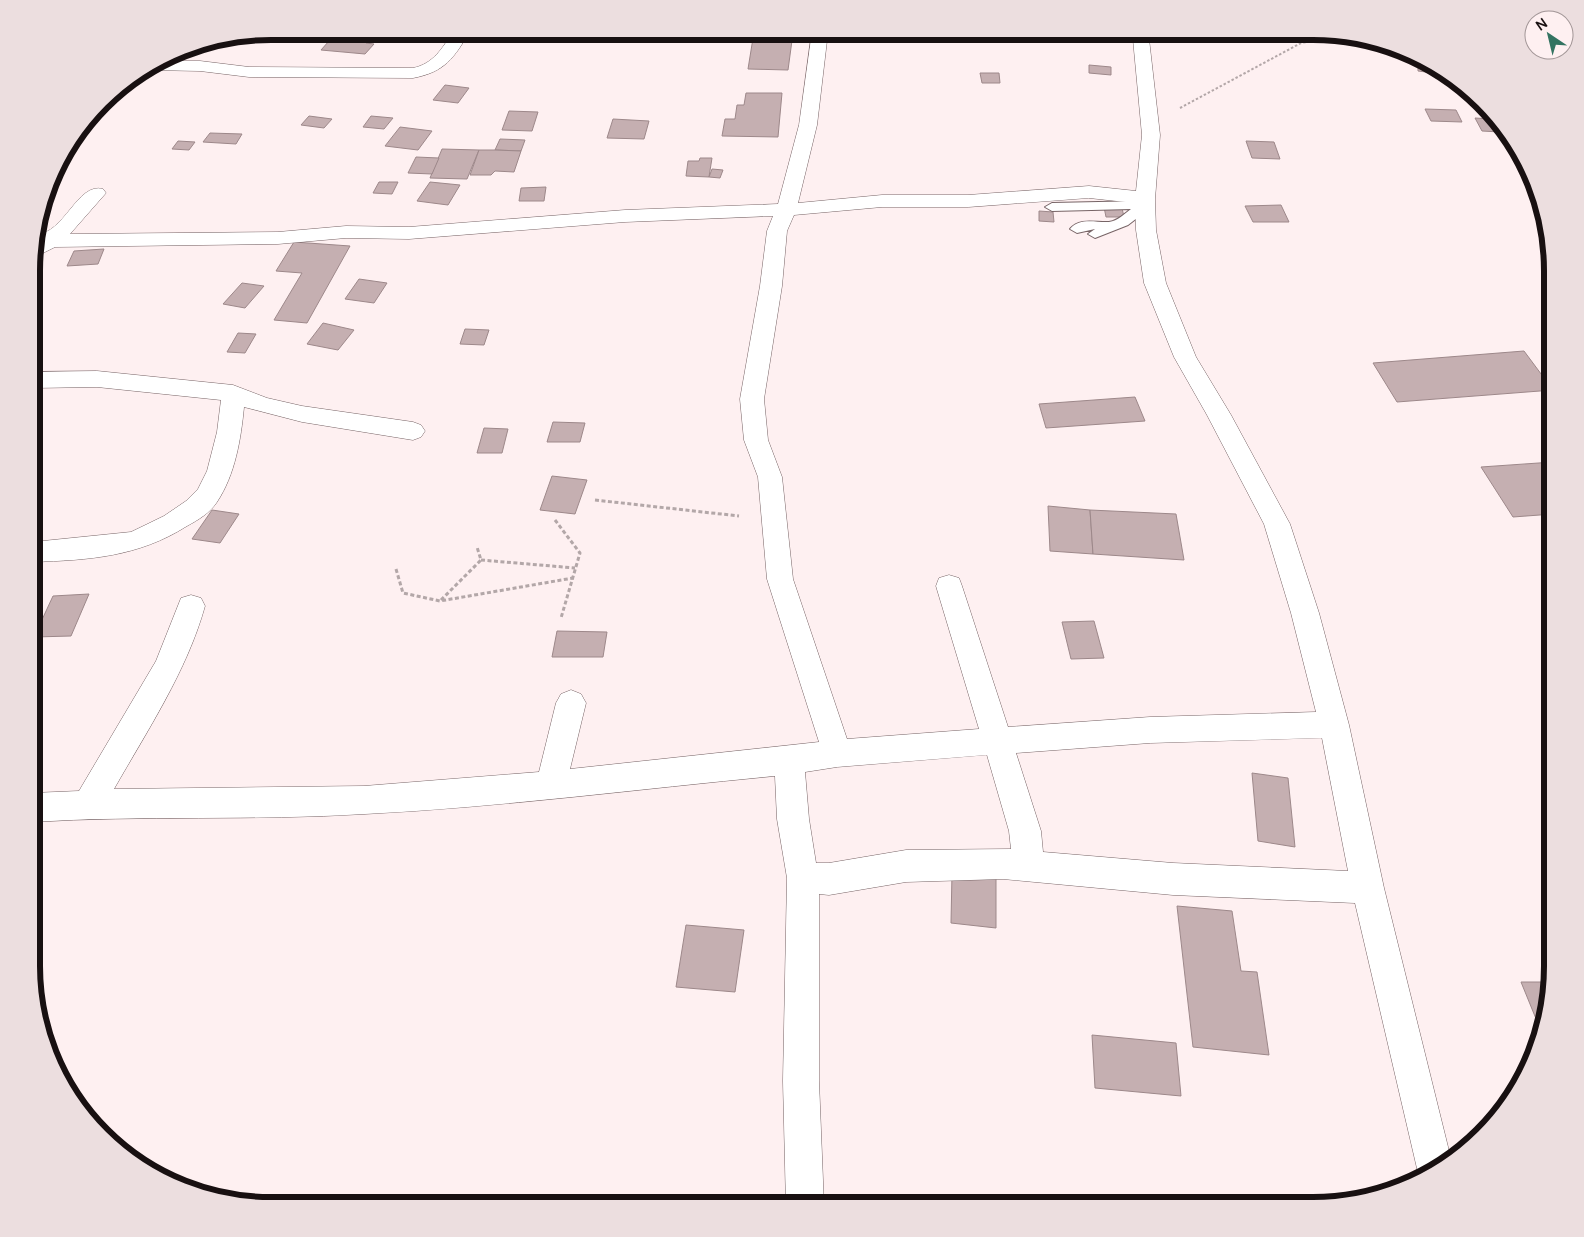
<svg xmlns="http://www.w3.org/2000/svg" width="1584" height="1237" viewBox="0 0 1584 1237" font-family="Manrope,sans-serif">
  <rect width="100%" height="100%" fill="#fef0f1"/>
  <g fill="#c5afb1" stroke="#9d888a">
    <polygon points="337,32 372,35 366,43 374,44 365,54 321,50"/>
    <polygon points="754,32 793,33 788,70 748,69"/>
    <polygon points="1418,60 1422,61 1442,74 1418,71"/>
    <polygon points="1089,65 1111,67 1111,75 1089,73"/>
    <polygon points="980,73 999,73 1000,83 982,83"/>
    <polygon points="445,85 469,88 458,103 433,100"/>
    <polygon points="746,93 782,93 778,137 722,136 725,119 735,119 737,105 744,105"/>
    <polygon points="1425,109 1456,110 1462,122 1431,121"/>
    <polygon points="509,111 538,112 532,131 502,130"/>
    <polygon points="309,116 332,119 324,128 301,125"/>
    <polygon points="371,116 393,118 384,129 363,127"/>
    <polygon points="1475,118 1491,119 1500,132 1482,131"/>
    <polygon points="613,119 649,121 644,139 607,138"/>
    <polygon points="400,127 432,131 418,150 385,146"/>
    <polygon points="210,133 242,134 236,144 203,142"/>
    <polygon points="500,139 525,140 521,151 495,150"/>
    <polygon points="178,141 195,142 189,150 172,149"/>
    <polygon points="1246,141 1274,142 1280,159 1252,158"/>
    <polygon points="442,149 479,150 467,179 430,178"/>
    <polygon points="479,150 495,150 521,151 514,172 495,171 491,175 470,175"/>
    <polygon points="416,157 439,158 432,174 408,173"/>
    <polygon points="700,158 712,158 709,177 686,176 688,161 699,161"/>
    <polygon points="712,169 723,170 720,178 709,177"/>
    <polygon points="379,182 398,182 392,194 373,193"/>
    <polygon points="430,182 460,185 448,205 417,201"/>
    <polygon points="546,187 544,201 519,201 521,188"/>
    <polygon points="1281,205 1289,222 1253,222 1245,206"/>
    <polygon points="1104,207 1122,208 1124,217 1106,217"/>
    <polygon points="1039,211 1053,212 1054,222 1039,221"/>
    <polygon points="294,242 350,246 307,323 274,320 302,273 276,271"/>
    <polygon points="104,249 98,264 67,266 74,251"/>
    <polygon points="359,279 387,283 374,303 345,299"/>
    <polygon points="242,283 264,286 245,308 223,304"/>
    <polygon points="323,323 354,330 338,350 307,344"/>
    <polygon points="465,329 489,330 484,345 460,344"/>
    <polygon points="238,333 256,334 245,353 227,352"/>
    <polygon points="1524,351 1553,390 1397,402 1373,363"/>
    <polygon points="1135,397 1145,421 1046,428 1039,404"/>
    <polygon points="553,422 585,423 580,442 547,442"/>
    <polygon points="484,428 508,429 502,453 477,453"/>
    <polygon points="1553,462 1553,514 1513,517 1481,467"/>
    <polygon points="552,476 587,480 575,514 540,510"/>
    <polygon points="1048,506 1090,510 1093,554 1050,551"/>
    <polygon points="212,510 239,514 220,543 192,539"/>
    <polygon points="1090,510 1176,514 1184,560 1093,554"/>
    <polygon points="89,594 71,636 34,637 53,596"/>
    <polygon points="1094,621 1104,658 1071,659 1062,622"/>
    <polygon points="557,631 607,632 603,657 552,657"/>
    <polygon points="1252,773 1288,778 1295,847 1258,841"/>
    <polygon points="952,873 996,876 996,928 951,923"/>
    <polygon points="1177,906 1232,911 1241,971 1257,972 1269,1055 1193,1047"/>
    <polygon points="686,925 744,930 735,992 676,987"/>
    <polygon points="1521,982 1552,982 1541,1031"/>
    <polygon points="1092,1035 1176,1043 1181,1096 1095,1088"/>
  </g>
  <g fill="none" stroke-linecap="round" stroke-linejoin="round">
    <g stroke="#776466" stroke-width="2">
      <path id="service" d="M1145,201L1152,205L1150,208L1128,225L1095,238L1088,234L1095,229L1077,233L1070,229C1080,217 1096,223 1109,222C1118,221 1124,214 1131,209L1052,211L1045,207L1052,203Z"/>
    </g>
    <g stroke="#776466" stroke-width="1">
      <g id="minor">
        <path d="M453,31H470C454,58 445,72 413,78L249,77L200,71L150,70L165,61H200L249,67L413,68C433,64 443,48 453,31Z"/>
        <path d="M812,32H828L817,125L798,203L882,195H968L1089,186L1136,191L1142,135L1133,39L1130,32H1146L1149,39L1160,135L1155,199L1156,230L1166,283L1196,357L1231,415L1290,524L1319,613L1349,725L1384,888L1450,1155L1419,1177L1355,903L1173,895L1003,879L906,882L829,895L819,894V1081L824,1206H786L783,1081L787,878L777,819L775,776C638,789 502,807 365,814C254,821 143,815 32,822V793L79,791L156,661L181,598L191,595L201,598L205,606C187,671 147,731 114,789L364,786L539,772L556,703L561,694L571,690L581,694L586,703L570,769L819,742L767,579L758,477L744,440L740,399L760,286L767,231L773,216L625,222L409,239L346,238L278,244L55,247L43,253L36,252L33,248L35,235C65,234 77,182 103,189L106,193L70,234L278,232L346,226L409,227L625,210L778,204L799,125ZM1089,198L1135,203L1136,230L1144,283L1174,357L1207,415L1264,524L1291,613L1316,712L1150,717L1008,727L962,586L959,578L949,575L939,578L936,586L979,729L847,739L793,579L782,477L768,440L764,399L782,286L787,231L794,215L882,207H968ZM1322,738L1348,871L1173,863L1043,852L1041,831L1016,753L1150,743ZM987,755L1009,831L1011,849L906,850L829,863H816L809,819L805,772L837,767Z"/>
        <path d="M97,371L233,385L267,398L302,406L413,422L421,425L425,431L421,437L413,440L302,422L244,407C241,439 235,475 217,502C210,513 198,520 187,526C138,557 89,560 33,562V542L131,532L164,516L186,501L198,489L207,471L217,432L221,400L97,387L33,388V372Z"/>
      </g>
    </g>
    <polyline stroke="#b3a7a8" stroke-width="2" stroke-dasharray="2.5 2" stroke-linecap="butt" points="1180,108 1301,43 1324,39 1389,46"/>
    <g stroke="#b3a7a8" stroke-width="3" stroke-dasharray="4 2.5" stroke-linecap="butt">
      <polyline points="595,500 739,516"/>
      <polyline points="555,520 580,553 561,618"/>
      <polyline points="481,560 575,568"/>
      <polyline points="396,569 403,593 440,601 573,578"/>
      <polyline points="441,600 481,560 477,547"/>
    </g>
    <use href="#service" fill="#fff" fill-rule="evenodd"/>
    <use href="#minor" fill="#fff" fill-rule="evenodd"/>
  </g>
  <path d="M0 0H1584V1237H0ZM271 40H1313A231 231 0 0 1 1544 271V966A231 231 0 0 1 1313 1197H271A231 231 0 0 1 40 966V271A231 231 0 0 1 271 40Z" fill="#ecdedf" fill-rule="evenodd"/>
  <path fill="none" stroke="#181011" stroke-width="6" d="M271 40H1313A231 231 0 0 1 1544 271V966A231 231 0 0 1 1313 1197H271A231 231 0 0 1 40 966V271A231 231 0 0 1 271 40Z"/>
  <g transform="translate(1549 35) rotate(325)"><circle r="24" fill="#fef0f1" stroke="#a29697"/>
  <path d="M0-4L9 19L0 12L-9 19Z" fill="#337361"/>
  <text y="-8" font-size="14" font-weight="bold" text-anchor="middle" fill="#181011">N</text>
  </g>
</svg>
